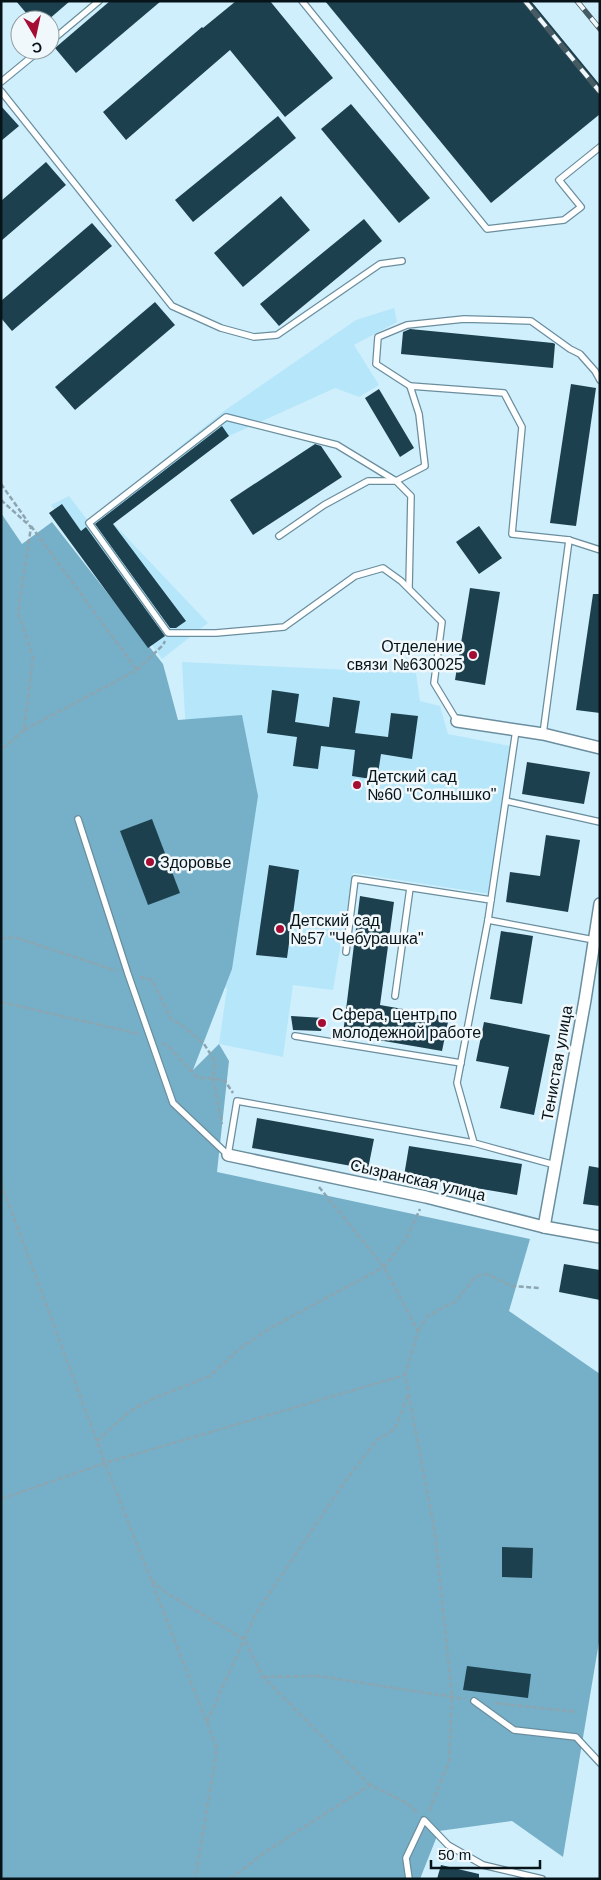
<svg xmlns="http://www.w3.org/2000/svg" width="601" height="1880" viewBox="0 0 601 1880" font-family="Helvetica,sans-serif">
  <rect width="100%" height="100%" fill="#d0effc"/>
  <g fill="#b6e6fa">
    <polygon points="394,308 397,322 354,345 379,385 359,397 335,388 229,436 113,523 208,623 162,659 51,505 69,496 88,521 224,411 356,320"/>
    <polygon points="182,662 416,673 420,701 440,706 448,734 510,746 490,894 353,873 333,990 293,985 283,1057 219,1044 227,988 210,984 188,770"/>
  </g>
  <polygon fill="#76b0c8" points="1,513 22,544 52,522 163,664 178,720 242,715 258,796 232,969 193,1070 219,1044 229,1061 217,1172 530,1239 509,1311 600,1374 600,1636 563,1857 512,1821 439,1831 420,1879 1,1879"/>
  <g fill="#1d404e">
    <polygon points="16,1 70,1 48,20 32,20"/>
    <polygon points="110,1 161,1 76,73 55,48"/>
    <polygon points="236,1 270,1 333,78 285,117 230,50 126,140 103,112 202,27 203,28"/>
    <polygon points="325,1 531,1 600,85 600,114 491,203"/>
    <polygon points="351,104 430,198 399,223 321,129"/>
    <polygon points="1,106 19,126 1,141"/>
    <polygon points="278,116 296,138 193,222 175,200"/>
    <polygon points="46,162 66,185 1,241 1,201"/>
    <polygon points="281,196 310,230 243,287 214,253"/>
    <polygon points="364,219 382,241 279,326 260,304"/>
    <polygon points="92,223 112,246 12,331 1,318 1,301"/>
    <polygon points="155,302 175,325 75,410 55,387"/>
    <polygon points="410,329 553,343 555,344 553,368 401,354 403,332"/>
    <polygon points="571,384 596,388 576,526 550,523"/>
    <polygon points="379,389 414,448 400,457 365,398"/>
    <polygon points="222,426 229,436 113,524 186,621 176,628 170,628 95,524"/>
    <polygon points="315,444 321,446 342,477 253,535 230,500"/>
    <polygon points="62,504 81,531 86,527 165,636 148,648 49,513"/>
    <polygon points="479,526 502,558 479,574 456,542"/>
    <polygon points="470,588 500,592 485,685 455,680"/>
    <polygon points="593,594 600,594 600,713 576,710"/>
    <polygon points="272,690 299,694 295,722 329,727 333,697 360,701 355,733 388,737 391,713 418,716 412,759 381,754 377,780 352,776 355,750 321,746 318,769 293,766 297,737 267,733"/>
    <polygon points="527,762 590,772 584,804 522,794"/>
    <polygon points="152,819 180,893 148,905 120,831"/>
    <polygon points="546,835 580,840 568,912 506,902 510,872 540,876"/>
    <polygon points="269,865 299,870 287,958 256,955"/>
    <polygon points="360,896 394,902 380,1005 449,1017 442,1051 343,1034"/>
    <polygon points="501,931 533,936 522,1004 490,999"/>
    <polygon points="291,1016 324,1018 321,1031 293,1030"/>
    <polygon points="484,1022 550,1035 534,1115 500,1108 509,1067 476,1061"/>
    <polygon points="257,1118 374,1139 368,1169 252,1148"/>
    <polygon points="409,1146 522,1164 517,1195 404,1176"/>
    <polygon points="589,1166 600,1168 600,1206 583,1204"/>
    <polygon points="564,1264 600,1270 600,1300 559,1292"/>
    <polygon points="502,1547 533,1548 532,1578 502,1577"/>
    <polygon points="467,1666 531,1674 528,1698 463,1690"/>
    <polygon points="441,1865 479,1874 479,1879 437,1879"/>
  </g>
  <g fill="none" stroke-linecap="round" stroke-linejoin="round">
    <g stroke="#6a8e9e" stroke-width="8">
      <g id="lane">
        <polyline points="302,1 487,229 564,220 581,207 559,180 600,147"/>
        <polyline points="50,42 99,1"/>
        <polyline points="1,82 40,50"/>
        <polyline points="1,91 172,306 221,328 254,337 277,335 380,264 402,261"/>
        <polyline points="410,386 376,364 378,337 407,325 464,319 531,321 570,349 580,354 595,371 600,380"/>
        <polyline points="279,536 324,505 368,481 396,481 411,496 409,588"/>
        <polyline points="457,721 434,683 442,622 401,581 383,568 355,576 284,627 216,633 168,633 89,523 226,417 337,445 396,481 425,466 419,414 410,386 504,393 522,427 512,534 569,540 600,550"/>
        <polyline points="516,730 488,920 594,940"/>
        <polyline points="543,734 569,540"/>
        <polyline points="506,801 600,822"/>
        <polyline points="78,819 128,974 173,1103 228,1155"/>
        <polyline points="488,920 457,1083 474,1143 555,1165"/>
        <polyline points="346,952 355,879 491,900"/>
        <polyline points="395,996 410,888"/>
        <polyline points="295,1036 461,1063"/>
        <polyline points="228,1155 237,1101 474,1143"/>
        <polyline points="474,1701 514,1730 576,1737 600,1763"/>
        <polyline points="409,1879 406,1858 424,1820 448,1845 483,1865 542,1879"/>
      </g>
    </g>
    <g stroke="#6a8e9e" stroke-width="14">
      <g id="street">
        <polyline points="457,721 543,734 600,748"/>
        <polyline points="228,1155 426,1197 544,1227 600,1237"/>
        <polyline points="544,1227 585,1000 600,904"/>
      </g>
    </g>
    <g stroke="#8ca5b0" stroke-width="2.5" stroke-dasharray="5 2.5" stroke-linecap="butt">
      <polyline points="1,484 28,522"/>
      <polyline points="1,500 31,527 18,612 33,657 24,730 1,750"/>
      <polyline points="31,526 137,670"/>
      <polyline points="24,730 137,670 163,645 165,641"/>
      <polyline points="1,939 14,937 117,971"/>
      <polyline points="140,977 152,980 171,1019 183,1026 204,1044 215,1061 213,1078 222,1124"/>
      <polyline points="1,1002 139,1034"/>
      <polyline points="162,1043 168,1046 198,1078 213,1078 225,1081 233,1093"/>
      <polyline points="1,1183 105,1463 217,1748 195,1879"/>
      <polyline points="319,1187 384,1267 418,1331 405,1375 435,1533 452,1696 449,1762 428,1813"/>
      <polyline points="418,1331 429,1315 456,1301 476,1276 487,1274 512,1286 539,1288"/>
      <polyline points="97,1441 130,1411 152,1399 210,1376 239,1349 272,1327 384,1267 406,1239 420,1209"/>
      <polyline points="1,1499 105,1463 405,1375"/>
      <polyline points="152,1580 165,1592 245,1640 263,1677 370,1785"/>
      <polyline points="263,1677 319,1676 465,1699"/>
      <polyline points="495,1703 577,1712"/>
      <polyline points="207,1722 255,1615 343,1484 377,1440 395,1429 408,1395"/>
      <polyline points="231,1879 265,1852 370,1785 407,1803 418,1813"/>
    </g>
    <use href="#lane" stroke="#fff" stroke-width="5.5"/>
    <use href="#street" stroke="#fff" stroke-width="11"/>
    <g stroke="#475b63" stroke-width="5.5">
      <g id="rail">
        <polyline points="525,1 600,92"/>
        <polyline points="577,1 600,29"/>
      </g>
    </g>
    <use href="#rail" stroke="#f0f8fb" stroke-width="4" stroke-dasharray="11" stroke-linecap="butt"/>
  </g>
  <g fill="#a60d35" stroke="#f0f8fb" stroke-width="2">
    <circle cx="473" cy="655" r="5"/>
    <circle cx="357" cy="785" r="5"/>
    <circle cx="150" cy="862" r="5"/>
    <circle cx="280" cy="929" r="5"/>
    <circle cx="322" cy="1023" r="5"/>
  </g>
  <g text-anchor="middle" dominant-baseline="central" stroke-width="5" stroke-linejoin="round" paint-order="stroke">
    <g font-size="16" fill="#06141a" stroke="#f0f8fb" text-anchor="start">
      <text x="463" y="646" text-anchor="end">Отделение<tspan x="463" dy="18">связи №630025</tspan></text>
      <text x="367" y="776">Детский сад<tspan x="367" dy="18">№60 "Солнышко"</tspan></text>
      <text x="160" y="862">Здоровье</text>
      <text x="290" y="920">Детский сад<tspan x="290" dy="18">№57 "Чебурашка"</tspan></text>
      <text x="332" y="1014">Сфера, центр по<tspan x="332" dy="18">молодежной работе</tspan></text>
    </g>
    <g font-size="16" fill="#06141a" stroke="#f0f8fb">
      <text transform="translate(557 1063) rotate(-80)">Тенистая улица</text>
      <text transform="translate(418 1180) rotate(13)">Сызранская улица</text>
    </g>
  </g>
  <rect width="601" height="1880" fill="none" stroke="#06141a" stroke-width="5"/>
  <g transform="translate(35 35) rotate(171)"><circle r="24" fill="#f0f8fb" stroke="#929da1"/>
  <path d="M0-4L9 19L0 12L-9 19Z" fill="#a60d35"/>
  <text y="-8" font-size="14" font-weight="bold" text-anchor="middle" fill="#06141a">С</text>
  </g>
  <path d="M431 1860v8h109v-8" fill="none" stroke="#06141a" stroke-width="2.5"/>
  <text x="438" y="1860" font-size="15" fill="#06141a" stroke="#f0f8fb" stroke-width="4" paint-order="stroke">50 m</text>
</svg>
